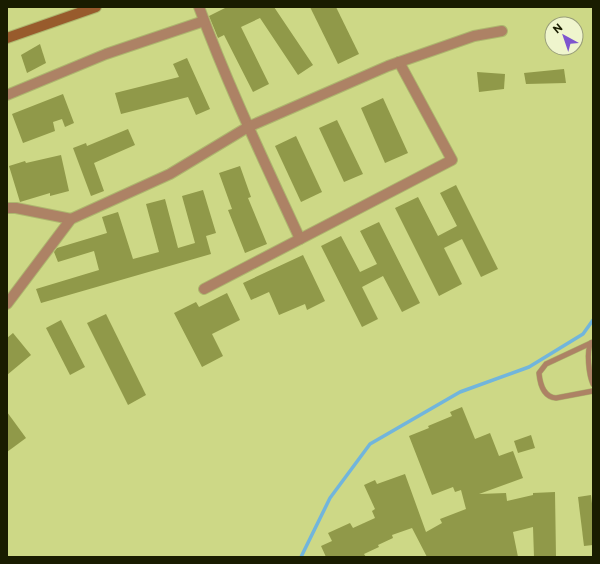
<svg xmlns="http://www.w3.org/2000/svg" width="600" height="564" viewBox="0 0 600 564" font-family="Commissioner,sans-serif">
  <rect width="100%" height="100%" fill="#cdd886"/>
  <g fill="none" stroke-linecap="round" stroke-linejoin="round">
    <polyline stroke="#71b5dc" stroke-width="3.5" points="301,557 330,498 370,444 460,392 529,367 583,334 593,320"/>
  </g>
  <g fill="#909949">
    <polygon points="227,7 274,7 313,65 298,75 260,18 241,27 269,84 253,92 224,35 218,38 209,16"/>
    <polygon points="310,7 336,7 359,54 338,64"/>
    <polygon points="40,44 46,63 27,73 21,55"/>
    <polygon points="187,58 210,109 196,115 188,97 121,114 115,93 179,77 173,64"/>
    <polygon points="564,69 566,83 526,84 524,73"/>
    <polygon points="477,72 505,74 504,89 479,92"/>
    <polygon points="63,94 74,123 65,127 62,119 53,122 55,131 23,143 12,114"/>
    <polygon points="383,98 408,153 385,163 361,108"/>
    <polygon points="337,120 363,174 344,182 319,128"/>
    <polygon points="128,129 135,145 94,163 104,191 91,196 73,148 86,143 87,146"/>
    <polygon points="296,136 322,192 301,202 275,146"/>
    <polygon points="61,155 69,191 50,196 50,193 20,202 9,166 25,161 26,163"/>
    <polygon points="240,166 251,197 248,198 267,244 245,253 228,210 232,209 219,173"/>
    <polygon points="456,185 498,269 481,277 462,239 444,248 462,284 439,296 395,208 418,197 438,236 457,226 440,193"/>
    <polygon points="203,190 216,233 206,236 211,254 41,303 36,289 99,270 94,251 58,262 54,252 57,248 107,233 102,217 118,212 133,259 159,252 146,204 165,199 178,248 195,243 182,196"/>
    <polygon points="379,222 420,303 402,312 383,276 362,287 378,319 362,327 321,246 341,236 360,272 377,264 360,231"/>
    <polygon points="303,255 325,301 307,310 305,304 279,315 269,292 251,300 243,283"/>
    <polygon points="227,293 240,320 212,334 223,356 202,367 174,313 196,302 199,307"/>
    <polygon points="106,314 146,395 128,405 87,323"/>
    <polygon points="61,320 85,367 70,375 46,328"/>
    <polygon points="13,333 31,355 7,375 7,338"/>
    <polygon points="462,407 475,439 490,433 499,456 513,451 523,478 479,494 506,493 507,501 533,495 533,493 555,492 556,557 534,557 533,527 513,532 518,557 427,557 412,528 392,535 393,538 378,545 379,547 364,554 366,557 326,557 321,546 332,541 328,533 350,523 353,528 375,518 372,511 375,509 364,485 375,480 377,484 405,474 426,532 442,523 440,519 466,509 461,490 455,492 453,487 432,495 409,436 429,428 428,426 452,416 450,412"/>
    <polygon points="7,412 26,438 7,452"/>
    <polygon points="531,435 535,448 518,453 514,441"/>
    <polygon points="591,495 593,512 593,545 584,546 578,497"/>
  </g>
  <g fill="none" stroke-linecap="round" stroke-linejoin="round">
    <g stroke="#adb66e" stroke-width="6">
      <g id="lane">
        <path d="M593,342L546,364L539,373C540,384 543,397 556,398L593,391"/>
        <path d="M591,343C586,351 589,375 593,384"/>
      </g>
    </g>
    <g stroke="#adb66e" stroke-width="12">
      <g id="street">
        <path d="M199,7C228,86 265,163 300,239"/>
        <polyline points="7,95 106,54 204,21"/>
        <polyline points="7,208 16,208 71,219"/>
        <polyline points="204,289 452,160 399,62"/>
        <polyline points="7,304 71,219 170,174 248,127 388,66 474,36 502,31"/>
      </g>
    </g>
    <g stroke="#adb66e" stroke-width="12">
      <polyline id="secondary" points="7,38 96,7"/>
    </g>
    <use href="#lane" stroke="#ad8265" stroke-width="5"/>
    <use href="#street" stroke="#ad8265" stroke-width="10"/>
    <use href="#secondary" stroke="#985b2c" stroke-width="10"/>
  </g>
  <rect width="600" height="564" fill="none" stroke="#191c00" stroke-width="16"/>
  <g transform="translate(564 36) rotate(320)"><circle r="19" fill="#eff5cd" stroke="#999e7b"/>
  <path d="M0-3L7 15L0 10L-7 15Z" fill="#7d55ce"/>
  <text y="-6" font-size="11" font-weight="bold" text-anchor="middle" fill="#191c00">N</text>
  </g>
</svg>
